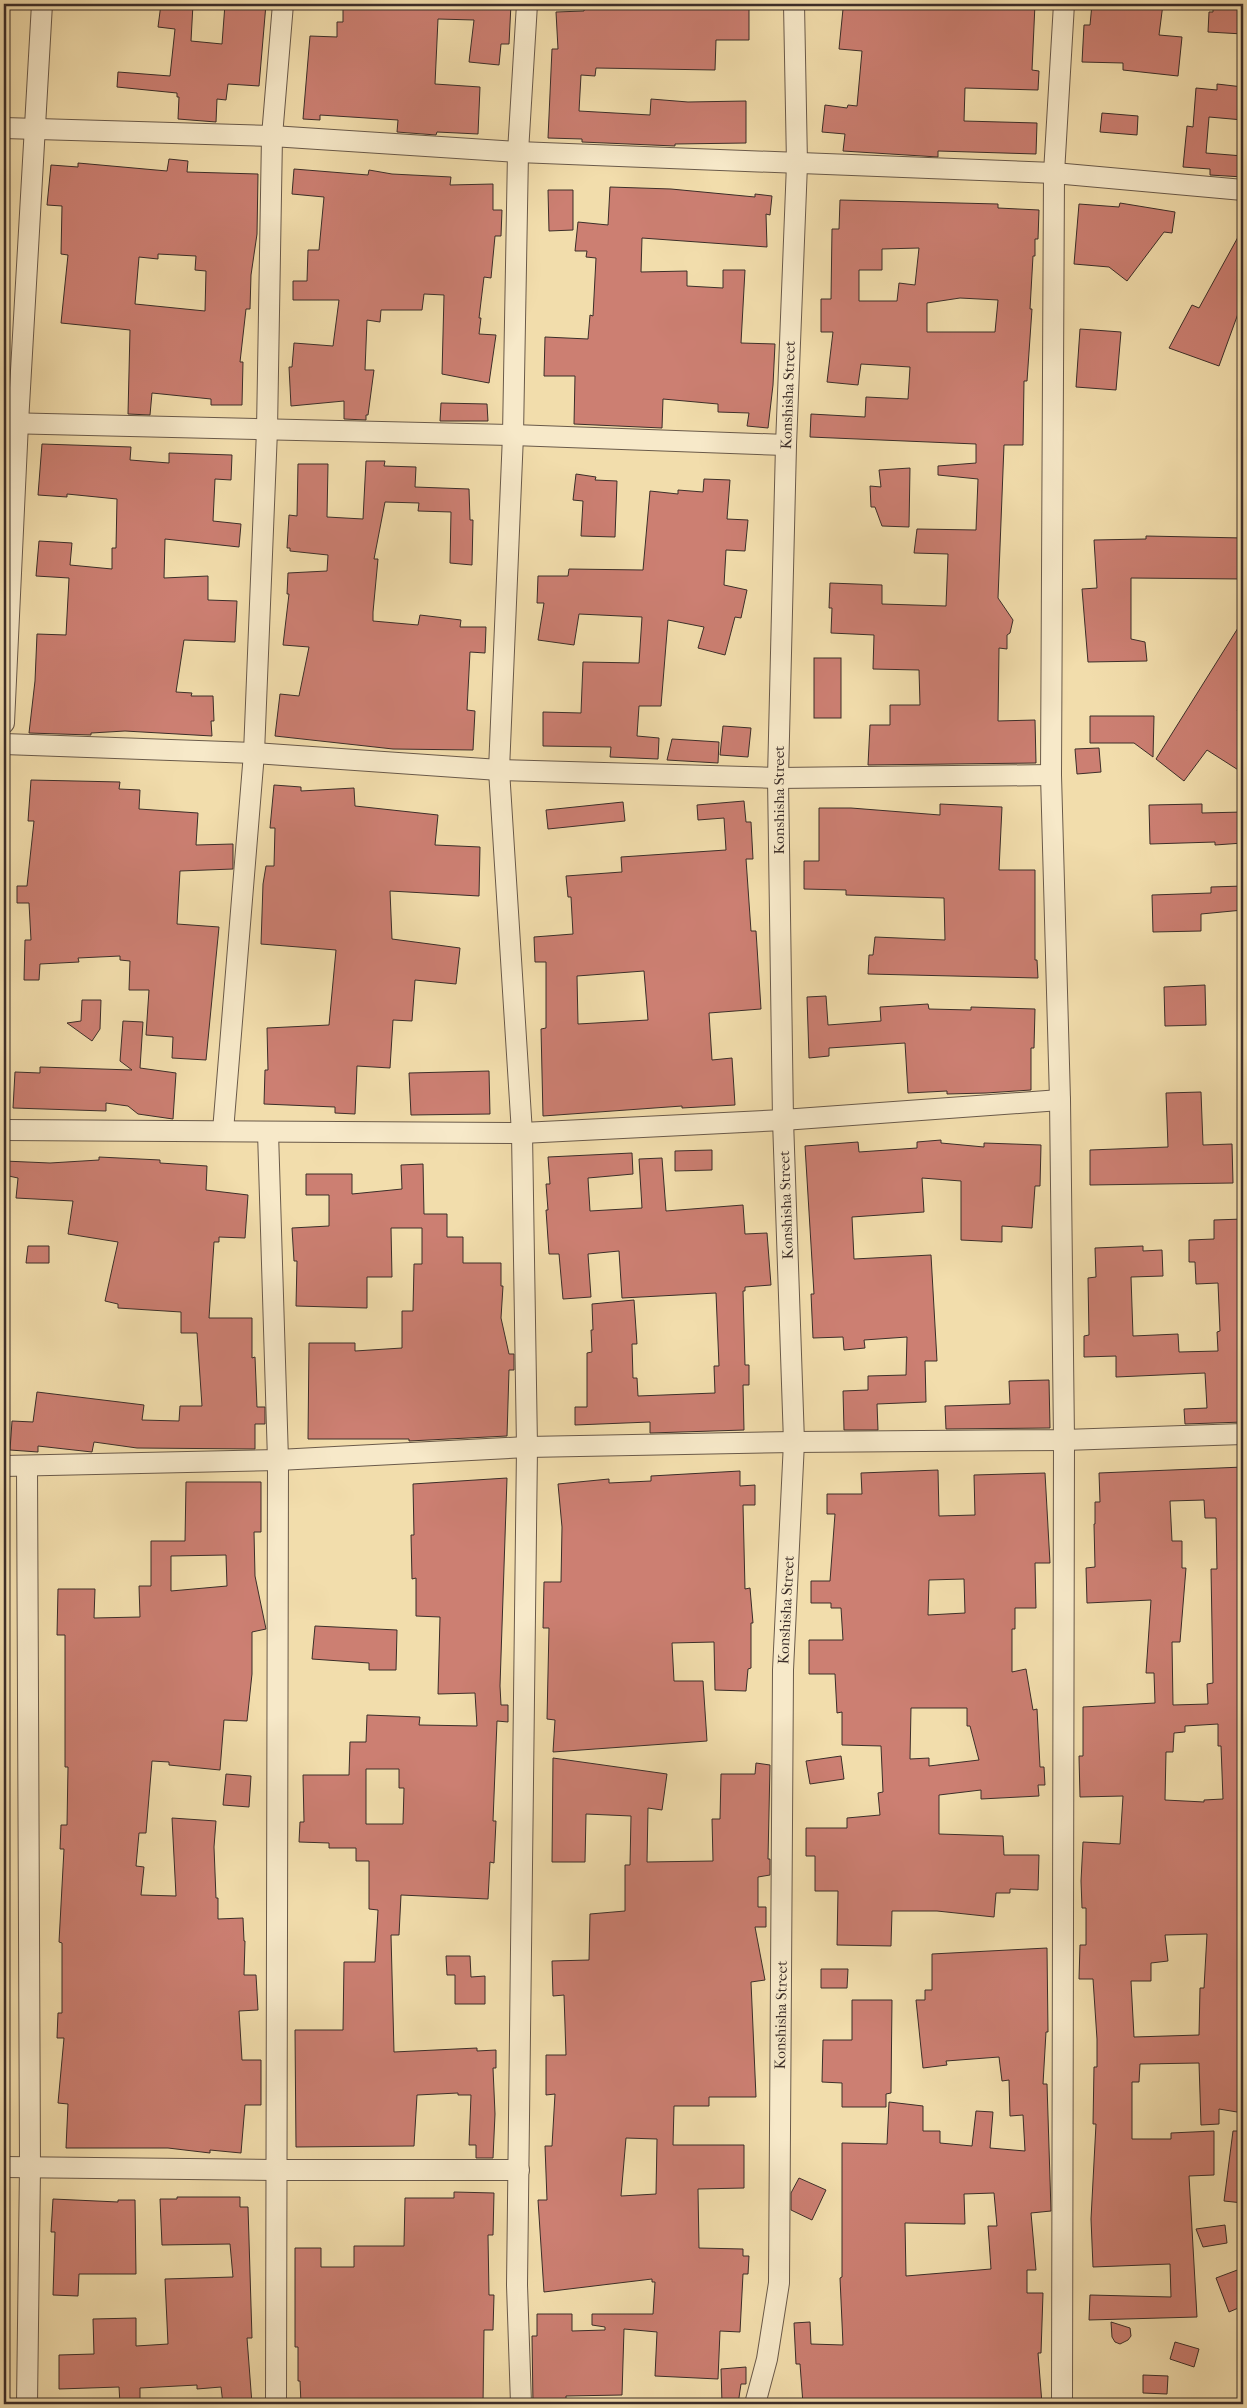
<svg xmlns="http://www.w3.org/2000/svg" width="1247" height="2408" viewBox="0 0 1247 2408" font-family="'IM FELL French Canon',serif">
  <rect width="100%" height="100%" fill="#f2ddac"/>
  <filter id="stains"><feTurbulence type="fractalNoise" baseFrequency=".004" numOctaves="4"/><feColorMatrix values="0 0 0 0 .2 0 0 0 0 .09 0 0 0 0 .02 0 0 0 .5 -.17"/></filter>
  <radialGradient id="worn" r=".72"><stop offset=".6" stop-color="#630" stop-opacity="0"/><stop offset="1" stop-color="#630" stop-opacity=".3"/></radialGradient>
  <g fill="#cc7f72" stroke="#3c2e29" fill-rule="evenodd">
    <polygon points="161,4 193,4 191,41 222,44 225,4 266,4 259,86 228,84 226,100 217,99 216,122 178,119 179,97 177,97 177,93 117,87 118,72 170,76 175,29 158,27"/>
    <polygon points="343,4 511,4 509,44 501,44 499,65 469,62 474,20 438,19 435,84 480,87 478,134 437,132 436,135 397,132 398,120 320,115 320,120 303,119 310,36 337,37 337,22 343,22"/>
    <polygon points="585,4 749,9 749,40 716,40 715,70 596,68 595,76 581,75 579,111 650,115 651,99 688,102 746,101 746,143 675,144 675,146 582,142 582,139 548,138 552,49 558,49 556,12 584,11"/>
    <polygon points="849,4 1035,4 1032,70 1039,71 1038,90 965,88 964,121 1037,123 1036,154 938,151 938,157 843,151 845,134 822,132 825,105 847,108 848,105 857,106 862,51 839,49 843,9 848,9"/>
    <polygon points="1092,4 1163,4 1159,35 1182,37 1178,76 1123,70 1123,63 1082,62 1084,25 1090,25"/>
    <polygon points="1213,4 1243,4 1243,34 1208,32 1209,12 1213,12"/>
    <polygon points="1217,84 1243,87 1243,120 1209,117 1206,153 1243,156 1243,177 1210,175 1210,169 1183,167 1187,126 1193,127 1196,88 1217,90"/>
    <polygon points="1102,113 1138,116 1137,135 1100,132"/>
    <path d="M169,159L188,161L187,172L258,174L257,234L251,275L250,309H246L240,362H243L242,405H211V399L152,393L150,415L128,414L130,330L61,323L68,255L61,254L62,206L47,205L51,165L78,167V163L167,171ZM158,254L196,256L195,270L206,271L205,311L135,304L139,257L158,259Z"/>
    <polygon points="294,169 368,175 369,170 392,174 451,177 450,185 493,184 493,210 502,210 501,236 495,236 491,278 484,277 479,318 481,318 479,334 496,335 489,383 442,374 444,295 424,294 422,310 381,310 380,322 367,320 365,370 374,370 368,415 366,415 366,420 344,419 344,401 291,406 289,367 292,367 294,343 333,346 339,300 293,300 293,281 307,281 308,250 319,250 324,197 292,194"/>
    <polygon points="610,187 671,189 755,197 755,194 772,196 770,215 766,214 767,247 642,238 641,272 687,271 687,286 723,288 723,270 745,270 741,343 775,344 773,385 768,428 747,426 749,413 718,412 718,404 663,399 662,428 574,424 575,376 544,376 545,337 588,339 590,315 593,316 596,258 586,257 587,251 575,251 578,222 608,225"/>
    <polygon points="548,190 573,190 573,230 549,231"/>
    <path d="M840,200L998,204V208L1039,210L1038,239H1035V256H1033L1030,309H1032L1027,381H1024L1023,445H1004L998,598L1013,620L1010,633L1007,635V649L999,648L998,721L1035,720L1036,763L868,765L870,725H890V705H920L919,670L873,669L874,635L831,633L832,608H829L830,583L882,585V604L946,606L948,554L914,553L917,529L976,530L978,479L938,475V466L976,463V444L810,437L811,414L865,417L866,397L908,399L910,367L861,364L858,385L827,382L833,332H821V299H831L832,229H839ZM919,248L915,285L899,283L897,301H859V270H882V249ZM960,298L998,300L995,332H927V303Z"/>
    <polygon points="1120,203 1175,212 1172,233 1164,232 1127,281 1109,267 1074,264 1079,204 1119,207"/>
    <polygon points="1243,228 1243,314 1239,311 1219,366 1169,348 1192,305 1199,308"/>
    <polygon points="1080,329 1121,332 1116,390 1076,387"/>
    <polygon points="441,403 487,404 488,421 440,421"/>
    <polygon points="42,444 131,447 130,460 169,463 169,453 232,455 231,480 215,479 213,521 241,524 239,547 165,539 164,578 208,576 208,600 237,601 235,642 184,640 176,692 192,693 191,696 213,696 214,721 211,721 212,736 125,731 91,733 91,735 29,733 35,681 37,634 66,635 69,578 36,576 39,541 72,543 70,565 112,569 112,548 116,548 117,499 67,494 67,497 38,495"/>
    <polygon points="366,461 385,461 384,466 416,467 415,487 469,489 470,520 473,520 472,565 450,563 451,512 418,511 419,503 385,502 374,559 378,559 373,612 373,621 418,625 420,615 461,620 460,627 486,627 485,653 470,652 467,710 475,711 473,750 393,749 275,736 280,694 299,696 309,647 283,645 289,594 287,594 288,573 327,571 328,555 290,551 290,548 287,548 289,515 297,516 298,464 328,464 327,517 363,519"/>
    <polygon points="910,468 909,527 882,526 875,507 871,507 870,486 881,487 879,470"/>
    <polygon points="576,474 596,477 595,480 617,481 615,537 581,536 583,501 573,500"/>
    <polygon points="704,479 730,480 727,519 748,520 745,551 726,550 724,585 747,590 741,618 735,617 725,655 698,648 704,627 668,620 661,706 639,706 637,736 659,738 658,759 610,757 611,747 543,746 543,712 581,713 583,662 639,663 642,617 579,614 574,645 538,640 544,603 537,603 538,576 568,576 569,569 643,570 650,491 678,494 678,490 703,492"/>
    <polygon points="1146,536 1243,538 1243,579 1131,578 1131,639 1145,642 1147,661 1088,662 1082,589 1097,588 1094,540 1146,539"/>
    <polygon points="1243,620 1243,702 1237,711 1243,715 1243,773 1207,750 1184,781 1156,759"/>
    <rect x="814" y="658" width="27" height="60"/>
    <polygon points="1090,716 1154,716 1153,757 1134,743 1090,743"/>
    <polygon points="723,726 751,728 748,757 720,755"/>
    <polygon points="672,739 719,742 718,763 667,760"/>
    <polygon points="1099,748 1101,772 1077,774 1075,749"/>
    <polygon points="31,780 120,782 119,789 140,790 139,809 198,813 196,845 233,844 233,869 180,871 177,924 219,927 206,1060 172,1058 173,1037 146,1035 149,990 129,990 130,961 120,960 120,956 78,958 79,962 40,964 39,980 24,980 25,940 31,940 29,903 17,903 17,886 27,886 34,821 28,821"/>
    <polygon points="274,785 301,787 301,791 354,788 355,806 438,815 435,845 480,847 479,896 390,891 392,939 460,948 456,984 415,980 412,1021 393,1020 390,1068 357,1066 355,1114 335,1113 335,1107 264,1104 265,1070 268,1070 267,1028 329,1025 336,950 261,944 263,884 266,866 274,866 275,828 270,828"/>
    <path d="M744,801L746,822H751L753,859H746L751,931H756L761,1009L709,1013L712,1060L732,1058L735,1105L682,1108V1106L543,1116L541,1029L546,1028V962H535L534,937L573,934L571,897H568L566,876L622,872L621,857L726,850L724,818L698,820L697,805ZM644,971L648,1020L578,1024L577,976Z"/>
    <polygon points="623,802 625,821 548,829 546,810"/>
    <polygon points="940,804 1002,807 999,870 1035,870 1035,960 1037,960 1038,978 868,974 869,955 873,955 875,937 945,940 944,898 846,895 846,890 804,889 804,861 819,861 819,808 851,808 940,815"/>
    <polygon points="1202,804 1202,813 1243,812 1243,843 1215,845 1215,842 1150,844 1149,805"/>
    <polygon points="1243,886 1243,910 1201,914 1201,931 1153,932 1152,895 1211,893 1211,887"/>
    <polygon points="1205,985 1206,1025 1165,1026 1164,987"/>
    <polygon points="826,996 828,1025 881,1021 880,1007 928,1004 929,1009 971,1010 971,1007 1035,1009 1034,1048 1031,1048 1031,1090 986,1093 947,1094 947,1091 908,1093 905,1043 829,1048 829,1056 809,1058 807,997"/>
    <polygon points="82,1000 101,1000 100,1029 92,1041 67,1023 81,1021"/>
    <polygon points="123,1021 143,1022 140,1068 176,1073 173,1119 138,1114 128,1106 106,1103 106,1111 13,1108 15,1072 40,1073 40,1067 132,1070 120,1061"/>
    <polygon points="489,1071 490,1114 411,1115 409,1073"/>
    <polygon points="1201,1092 1203,1145 1232,1144 1233,1183 1090,1185 1090,1150 1168,1147 1166,1093"/>
    <polygon points="941,1140 941,1143 984,1147 984,1143 1041,1145 1040,1186 1035,1186 1032,1228 1002,1226 1002,1242 961,1240 961,1181 922,1178 924,1212 852,1217 854,1259 931,1255 937,1361 925,1361 926,1402 877,1404 878,1430 844,1430 843,1391 868,1390 868,1376 906,1375 907,1337 864,1340 865,1348 844,1350 843,1337 813,1338 811,1294 814,1294 805,1146 858,1142 859,1152 917,1148 917,1142"/>
    <polygon points="712,1150 712,1170 675,1171 675,1151"/>
    <polygon points="632,1153 633,1174 588,1178 590,1211 642,1208 639,1159 662,1158 666,1211 743,1205 745,1234 767,1233 771,1285 745,1287 745,1291 743,1291 745,1365 749,1365 749,1385 743,1385 744,1430 650,1433 650,1422 575,1425 575,1407 587,1407 587,1353 592,1352 591,1330 593,1330 592,1304 634,1300 637,1344 632,1344 633,1378 637,1378 638,1396 715,1393 714,1366 719,1366 716,1293 622,1298 619,1251 588,1254 591,1297 563,1299 559,1254 549,1254 546,1210 548,1210 546,1184 550,1184 548,1157"/>
    <polygon points="99,1157 160,1160 160,1163 207,1166 206,1190 248,1195 245,1238 219,1237 219,1242 214,1242 209,1318 252,1318 252,1358 255,1357 257,1407 265,1407 265,1424 255,1424 255,1449 137,1448 94,1442 92,1452 38,1446 38,1452 10,1450 12,1421 33,1422 37,1392 144,1405 142,1420 179,1421 180,1406 202,1406 197,1333 181,1333 181,1312 118,1308 118,1304 105,1301 118,1242 68,1234 73,1201 16,1198 18,1178 4,1175 4,1161 50,1163 99,1160"/>
    <polygon points="423,1164 424,1214 447,1214 447,1237 463,1237 463,1263 501,1263 501,1286 503,1286 501,1318 509,1354 514,1354 514,1370 509,1370 507,1436 409,1441 409,1439 308,1439 309,1343 355,1343 355,1351 402,1348 402,1311 413,1311 414,1264 422,1264 422,1228 391,1228 392,1277 367,1277 367,1308 296,1306 297,1261 294,1261 292,1228 329,1226 329,1195 306,1195 306,1174 352,1174 352,1194 402,1189 401,1165"/>
    <polygon points="1243,1219 1243,1422 1185,1424 1184,1409 1207,1408 1205,1373 1116,1377 1116,1356 1084,1357 1084,1336 1089,1335 1088,1278 1096,1277 1095,1248 1143,1246 1143,1251 1162,1250 1163,1276 1131,1277 1133,1336 1178,1334 1179,1352 1218,1351 1217,1332 1220,1331 1218,1283 1196,1284 1195,1262 1189,1262 1189,1240 1214,1239 1214,1220"/>
    <polygon points="28,1246 49,1246 49,1263 26,1263"/>
    <polygon points="1049,1380 1050,1428 946,1429 945,1406 1010,1404 1009,1381"/>
    <path d="M1243,1467V1648L1239,1649L1240,1682H1243V2113L1219,2109V2124L1201,2125L1199,2063L1140,2064L1139,2082H1132V2139H1171V2133L1214,2131V2175L1189,2176L1197,2317L1089,2320L1090,2295L1171,2297L1170,2264L1093,2267L1091,2219L1096,2124H1093L1094,2067H1097V2039L1093,1979H1079L1080,1945H1086V1908H1082L1081,1881L1083,1842L1120,1844L1123,1796L1080,1797L1079,1756H1083V1707L1155,1703L1154,1673H1146L1151,1600L1087,1603L1086,1568L1095,1567L1094,1524H1095V1502H1100L1099,1473ZM1204,1500L1205,1518H1216L1217,1569H1211L1213,1683L1207,1684L1208,1704L1173,1705L1172,1642H1180L1186,1568H1182V1541H1172L1170,1501ZM1218,1724V1746H1221L1223,1799L1204,1800V1802L1165,1800L1166,1752H1173L1174,1733L1185,1732V1726ZM1207,1934L1204,1988H1200L1199,2035L1134,2037L1131,1981H1151V1963L1168,1961L1165,1935Z"/>
    <path d="M938,1470L939,1516L975,1515L974,1475L1045,1473L1050,1563H1035L1036,1608H1015V1629H1012V1672L1026,1669L1033,1710L1037,1709L1040,1767H1044L1045,1785H1038L1039,1796L981,1799V1790L939,1795V1834L1003,1836L1004,1855H1039L1038,1890L1010,1889V1893H996L994,1917L937,1911H892L891,1946L837,1945L838,1891H815V1856H806V1828H847V1818L880,1815L878,1793L883,1792L881,1746L842,1745V1712L837,1713L835,1674H809V1640H843L841,1608H831V1603H811V1581H830L835,1514H827V1494H862L861,1473ZM964,1579L965,1613L928,1615L929,1580ZM911,1708H967V1726H970L979,1760L929,1766V1758L910,1759Z"/>
    <polygon points="740,1471 740,1486 755,1485 755,1505 743,1505 745,1589 750,1588 753,1623 751,1623 751,1668 748,1669 746,1691 715,1690 714,1642 672,1643 674,1681 703,1681 707,1741 553,1752 555,1720 547,1719 549,1628 543,1628 544,1582 561,1582 562,1527 558,1484 609,1479 609,1483 651,1481 651,1476"/>
    <path d="M507,1478L500,1686L501,1705H508V1722L497,1721L493,1821H496L494,1863L490,1862L488,1899L401,1895L399,1935H391L394,2052L477,2048V2051L496,2050V2068H493L495,2114L493,2158H476V2145H469L471,2095H458V2093L417,2095L414,2146L296,2147L295,2030H343L344,1962H375L378,1910L369,1909V1861H356V1848H329V1843L299,1842L300,1822H304L303,1775H349L350,1742H366L367,1715L420,1717L419,1725L477,1726L475,1693L438,1694L440,1617L416,1616V1578L412,1579L411,1535H414L413,1484ZM366,1769H399V1788H404L403,1824H366Z"/>
    <path d="M186,1482H261V1532H254L255,1576L266,1629L252,1632V1674L247,1721L224,1720L220,1770L169,1765V1762L152,1761L146,1833H139L136,1866L144,1867L141,1895L176,1896L172,1818L216,1821L214,1847L216,1898H218V1919L243,1918L244,1941H245L244,1975H256L258,2010L239,2011L242,2060H261V2105H245L241,2153L210,2150V2153L168,2148H66L68,2104L58,2103L64,2038H57L58,2013H62V1943L59,1942L64,1849H60L61,1825H67L68,1767H65V1635H57L58,1589H95L94,1618L140,1617L139,1586H151V1541H185ZM226,1555L227,1586L171,1591V1556Z"/>
    <polygon points="315,1626 397,1630 396,1670 369,1670 369,1663 312,1659"/>
    <polygon points="841,1756 844,1779 810,1784 806,1761"/>
    <path d="M553,1758L667,1774L662,1810L648,1808L647,1862L713,1861L712,1819H720L721,1774H755L756,1763L770,1765L768,1859H770V1875L758,1877V1907H766V1927H755L765,1980L751,1982L756,2097H709V2106H674L673,2145H744V2188L698,2189L699,2248L743,2249V2256H749L748,2274H743L740,2332L720,2331L718,2379L655,2376L657,2332L624,2329L622,2395L566,2396V2404H533L532,2336H537V2314H572V2331L605,2330V2327L592,2325V2314H653L655,2282H652V2279L544,2292L538,2200H547L545,2146H552L555,2094L546,2095V2055H566L564,1995L553,1996L552,1961L589,1960L590,1914L625,1911V1865H630L631,1816L586,1814L585,1862H552ZM626,2138L657,2139L656,2194L621,2196Z"/>
    <polygon points="226,1774 251,1776 249,1807 223,1805"/>
    <path d="M1047,1948L1048,2032H1046L1043,2084H1047L1051,2211L1031,2213L1036,2270H1027V2293H1043L1041,2353H1038L1042,2404H803L800,2364H796L794,2323L810,2322L811,2344L843,2345L840,2278L842,2277V2143L887,2144L889,2102L923,2106V2131H940V2143L972,2146L976,2111L993,2112L990,2148L1025,2151L1023,2115L1010,2116L1009,2080L1002,2081L999,2057L946,2061L947,2065L923,2068L916,2000H925V1990H932V1954ZM994,2193L997,2226H988L991,2269L906,2276L905,2223L965,2224L964,2194Z"/>
    <polygon points="446,1956 470,1956 471,1977 485,1976 485,2004 455,2004 455,1975 447,1975"/>
    <polygon points="821,1969 848,1969 847,1988 821,1988"/>
    <polygon points="852,2000 892,2000 891,2093 886,2094 886,2107 842,2107 842,2083 822,2082 823,2040 852,2040"/>
    <polygon points="1233,2131 1243,2131 1243,2203 1224,2201"/>
    <polygon points="799,2178 826,2190 812,2220 791,2210 791,2193"/>
    <polygon points="454,2192 494,2193 493,2235 488,2235 489,2295 494,2295 493,2330 484,2330 483,2404 301,2404 300,2381 298,2381 298,2347 295,2347 295,2248 321,2248 321,2267 354,2267 354,2246 404,2246 405,2198 454,2198"/>
    <polygon points="177,2197 240,2197 240,2207 248,2207 252,2338 247,2338 252,2404 223,2404 221,2387 197,2389 197,2385 140,2388 140,2404 120,2404 119,2387 59,2389 59,2355 94,2354 93,2319 136,2318 136,2346 168,2344 165,2279 233,2277 230,2244 162,2245 160,2199 177,2199"/>
    <polygon points="53,2199 118,2202 118,2200 135,2200 136,2274 79,2274 78,2296 53,2295 55,2232 51,2232"/>
    <polygon points="1225,2225 1227,2243 1203,2247 1196,2229"/>
    <polygon points="1240,2269 1243,2278 1243,2306 1229,2312 1216,2278"/>
    <polygon points="1111,2322 1130,2328 1131,2336 1128,2340 1120,2344 1115,2342 1112,2337"/>
    <polygon points="1175,2342 1199,2349 1194,2367 1170,2359"/>
    <polygon points="746,2367 746,2384 741,2384 738,2404 722,2404 721,2369"/>
    <polygon points="1143,2375 1168,2376 1167,2394 1143,2393"/>
  </g>
  <g fill="none" stroke-linecap="round" stroke-linejoin="round">
    <g stroke="#6a5a4a" stroke-width="22">
      <g id="minor">
        <polyline points="4,128 272,136 518,152 1054,173 1243,190"/>
        <polyline points="4,423 513,435 786,445"/>
        <polyline points="4,723 18,423 42,4"/>
        <polyline points="4,744 254,753 499,770 778,778 1051,775"/>
        <polyline points="4,1130 522,1133 783,1120 1060,1100"/>
        <polyline points="223,1131 254,753 267,430 272,136 283,4"/>
        <polyline points="268,1132 278,1460 276,2404"/>
        <polyline points="4,1466 278,1460 527,1447 794,1442 1064,1440 1243,1434"/>
        <polyline points="27,1466 30,2167 27,2404"/>
        <polyline points="4,2167 276,2170 519,2170"/>
        <polyline points="521,2404 517,2285 527,1447 522,1133 499,770 513,435 518,152 527,4"/>
        <polyline points="755,2404 767,2359 779,2283 783,1670 794,1442 783,1120 778,778 786,445 797,164 794,4"/>
        <polyline points="1062,2404 1064,1440 1060,1100 1051,775 1054,173 1064,4"/>
      </g>
    </g>
    <use href="#minor" stroke="#f7e9c9" stroke-width="20"/>
  </g>
  <g text-anchor="middle" dominant-baseline="central" stroke-width="4" stroke-linejoin="round" paint-order="stroke">
    <g font-size="15" fill="#3c2e29" stroke="#f7e9c9">
      <text transform="translate(788 395) rotate(-88)">Konshisha Street</text>
      <text transform="translate(779 800) rotate(-90)">Konshisha Street</text>
      <text transform="translate(786 1205) rotate(-92)">Konshisha Street</text>
      <text transform="translate(786 1610) rotate(-87)">Konshisha Street</text>
      <text transform="translate(781 2015) rotate(-89)">Konshisha Street</text>
    </g>
  </g>
  <rect width="1247" height="2408" fill="none" stroke="#f2ddac" stroke-width="20"/>
  <rect x="5" y="5" width="1237" height="2398" fill="none" stroke="#3c2e29" stroke-width="2.5"/>
  <rect x="10" y="10" width="1227" height="2388" fill="none" stroke="#3c2e29"/>
  <rect width="100%" height="100%" filter="url(#stains)"/>
  <rect width="100%" height="100%" fill="url(#worn)"/>
</svg>
